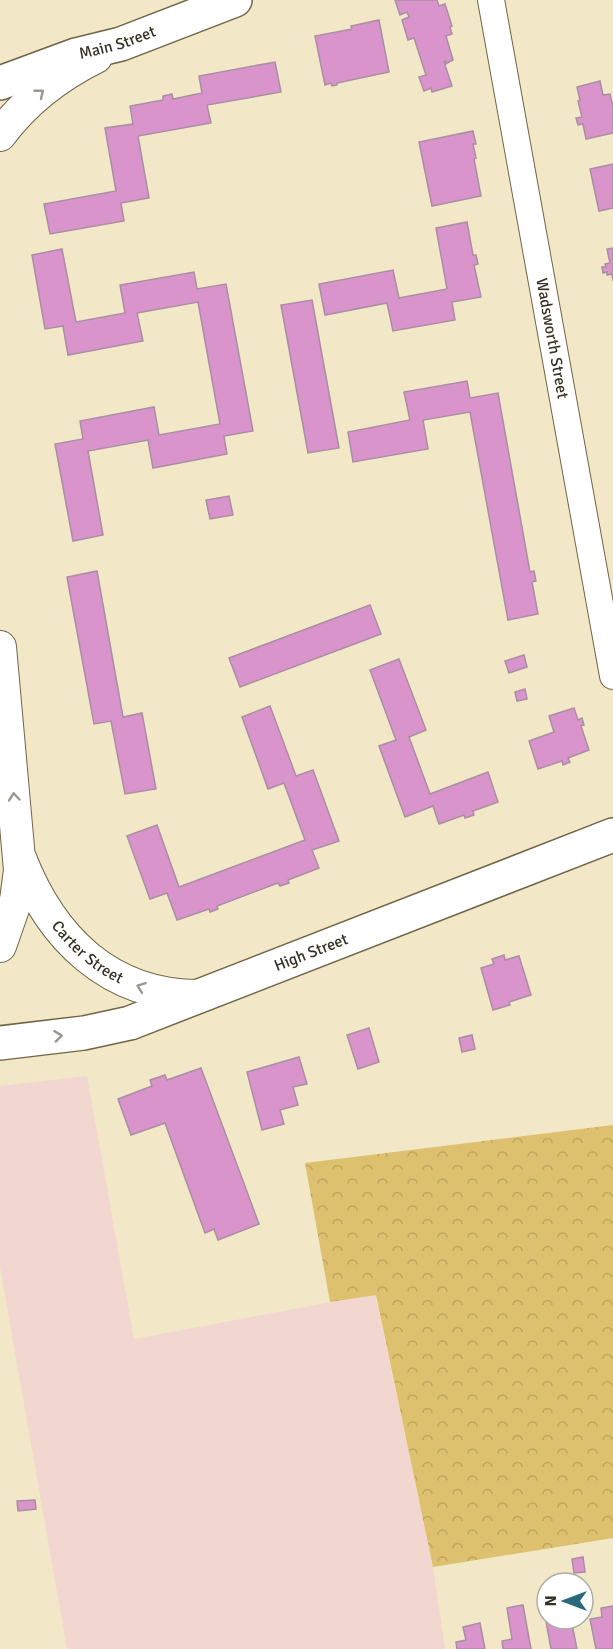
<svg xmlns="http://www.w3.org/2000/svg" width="613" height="1649" viewBox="0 0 613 1649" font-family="Signika,sans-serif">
  <defs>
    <pattern id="forest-crowns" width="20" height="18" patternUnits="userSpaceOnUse" patternTransform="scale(1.5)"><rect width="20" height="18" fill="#ddc16e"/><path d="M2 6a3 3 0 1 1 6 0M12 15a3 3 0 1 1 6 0" fill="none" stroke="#bea65f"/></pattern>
  </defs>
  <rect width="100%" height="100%" fill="#f2e7c6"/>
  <polygon fill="#f1d7d0" points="87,1076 134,1339 375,1294 433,1567 445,1649 67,1649 0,1267 0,1086"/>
  <polygon fill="url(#forest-crowns)" points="613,1125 613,1538 433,1567 376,1295 330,1302 305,1163"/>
  <g fill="#d894cb" stroke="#aa8ea4" stroke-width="1.5">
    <polygon points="395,0 437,0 439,6 445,4 452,26 450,27 452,34 446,36 453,60 446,64 446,61 444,62 452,86 432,92 431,88 424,91 419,77 426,75 414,38 408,40 402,20 409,17 407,12 400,15"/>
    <polygon points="379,20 389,72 337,83 337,85 332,86 331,83 325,85 315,36 352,29 351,26"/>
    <polygon points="275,62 281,92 207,105 211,123 138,136 149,198 121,203 124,221 50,234 44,204 116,191 105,128 133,124 130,106 163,100 163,96 172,94 173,99 202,93 199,76"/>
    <polygon points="600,81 603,95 610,94 613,107 613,133 586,139 583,124 578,125 576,118 582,117 578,101 580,100 577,87"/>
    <polygon points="473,131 476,144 473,144 476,158 474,159 481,196 432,206 419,142"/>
    <polygon points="613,164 613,208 599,211 590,169"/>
    <polygon points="467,222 473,255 476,255 478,264 474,265 481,297 452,302 455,320 393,331 387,303 325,315 319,284 393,270 399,298 447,289 436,228"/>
    <polygon points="613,248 613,281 612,274 607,275 607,272 603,273 602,267 606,267 605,264 610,263 607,249"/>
    <polygon points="62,249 76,322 125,313 120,285 194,272 197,289 226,284 253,431 224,436 227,454 153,468 148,440 88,451 103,535 73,541 55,444 83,439 80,421 154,407 159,435 220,424 198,302 137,313 143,341 68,355 63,326 45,329 32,255"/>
    <polygon points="312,300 339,448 308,453 281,305"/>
    <polygon points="467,381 470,398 498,393 530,572 534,571 536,581 532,582 538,614 508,620 470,412 423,420 428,449 353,462 348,432 410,420 404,392"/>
    <polygon points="229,496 233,515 210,519 206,500"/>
    <polygon points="97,571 123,717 142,713 156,789 125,794 111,721 94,724 67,577"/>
    <polygon points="370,605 381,634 240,687 229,658"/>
    <polygon points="524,655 527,667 509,673 505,661"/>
    <polygon points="399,659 426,730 409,737 430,794 488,772 498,802 473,811 474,815 465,818 464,815 439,824 433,806 405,817 379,746 396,740 370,670"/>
    <polygon points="525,689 527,699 517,701 515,692"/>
    <polygon points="270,706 296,776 313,770 339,841 312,850 319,868 288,880 289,883 280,886 278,883 217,906 218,909 210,912 209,909 177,920 167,893 150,899 127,836 157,825 179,887 305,840 284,783 268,789 242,717"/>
    <polygon points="574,708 578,720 582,718 584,725 581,726 589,750 568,758 570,762 563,765 562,761 538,769 529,741 554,732 549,716"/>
    <polygon points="504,955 505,960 519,956 531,995 509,1002 510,1005 493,1010 481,968 494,964 492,959"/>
    <polygon points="369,1028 379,1062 358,1069 347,1035"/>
    <polygon points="472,1035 475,1049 462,1052 459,1038"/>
    <polygon points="299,1057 307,1084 293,1087 298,1105 280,1110 284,1124 262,1130 247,1072"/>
    <polygon points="201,1068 259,1224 218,1240 214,1229 205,1233 165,1123 131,1135 118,1099 152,1086 150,1080 165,1075 167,1080"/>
    <polygon points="35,1500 36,1509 18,1511 17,1501"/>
    <polygon points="583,1557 585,1572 574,1573 572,1559"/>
    <polygon points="523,1605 531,1649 503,1649 502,1641 512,1639 507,1608"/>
    <polygon points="613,1606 613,1649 596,1649 590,1619 602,1617 601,1608"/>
    <polygon points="556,1619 571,1619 577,1649 551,1649 546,1621"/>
    <polygon points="480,1623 485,1649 457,1649 456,1642 466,1640 463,1627"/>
  </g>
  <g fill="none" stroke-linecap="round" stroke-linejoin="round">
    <g stroke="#6f6548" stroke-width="28">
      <g id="minor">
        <path id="s1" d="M491,0L613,676"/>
      </g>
    </g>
    <g stroke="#6f6548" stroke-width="34">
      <g id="tertiary">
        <path d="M0,135C25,101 58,76 96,57"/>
        <polyline points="0,647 20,870 16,900 0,946"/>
        <path id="s2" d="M20,858C51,938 109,996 199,996"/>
      </g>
    </g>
    <g stroke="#6f6548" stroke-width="36">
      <g id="secondary">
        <path id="s3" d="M0,83L76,55L121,44L235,0"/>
        <path id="s4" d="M0,1043L84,1033L130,1023L613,835"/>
      </g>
    </g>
    <use href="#minor" stroke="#fff" stroke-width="26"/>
    <use href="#tertiary" stroke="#fff" stroke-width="32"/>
    <use href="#secondary" stroke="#fff" stroke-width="33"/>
  </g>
  <defs><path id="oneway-chevron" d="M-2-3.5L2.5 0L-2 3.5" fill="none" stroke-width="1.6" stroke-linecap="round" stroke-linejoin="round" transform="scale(1.5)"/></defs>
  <g stroke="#9a9892">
    <use href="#oneway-chevron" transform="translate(40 93) rotate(-39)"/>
    <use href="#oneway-chevron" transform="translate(14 797) rotate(-95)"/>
    <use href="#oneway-chevron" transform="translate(141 987) rotate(-160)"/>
    <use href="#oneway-chevron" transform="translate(58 1036) rotate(-7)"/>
  </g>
  <g text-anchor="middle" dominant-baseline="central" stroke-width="5" stroke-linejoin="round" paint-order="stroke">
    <g font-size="16" fill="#353124" stroke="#fff">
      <text stroke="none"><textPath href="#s3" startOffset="124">Main Street</textPath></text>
      <text stroke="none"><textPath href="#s1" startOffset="344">Wadsworth Street</textPath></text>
      <text stroke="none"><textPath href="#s2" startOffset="118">Carter Street</textPath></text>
      <text stroke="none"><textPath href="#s4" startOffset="326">High Street</textPath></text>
    </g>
  </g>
  <g transform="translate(565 1601) rotate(270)"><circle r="28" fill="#ffffff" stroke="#aeada7" stroke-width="1.5"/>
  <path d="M0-4.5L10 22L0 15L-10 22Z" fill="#276a7c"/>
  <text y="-9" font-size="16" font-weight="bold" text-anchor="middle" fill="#353124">N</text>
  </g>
</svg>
